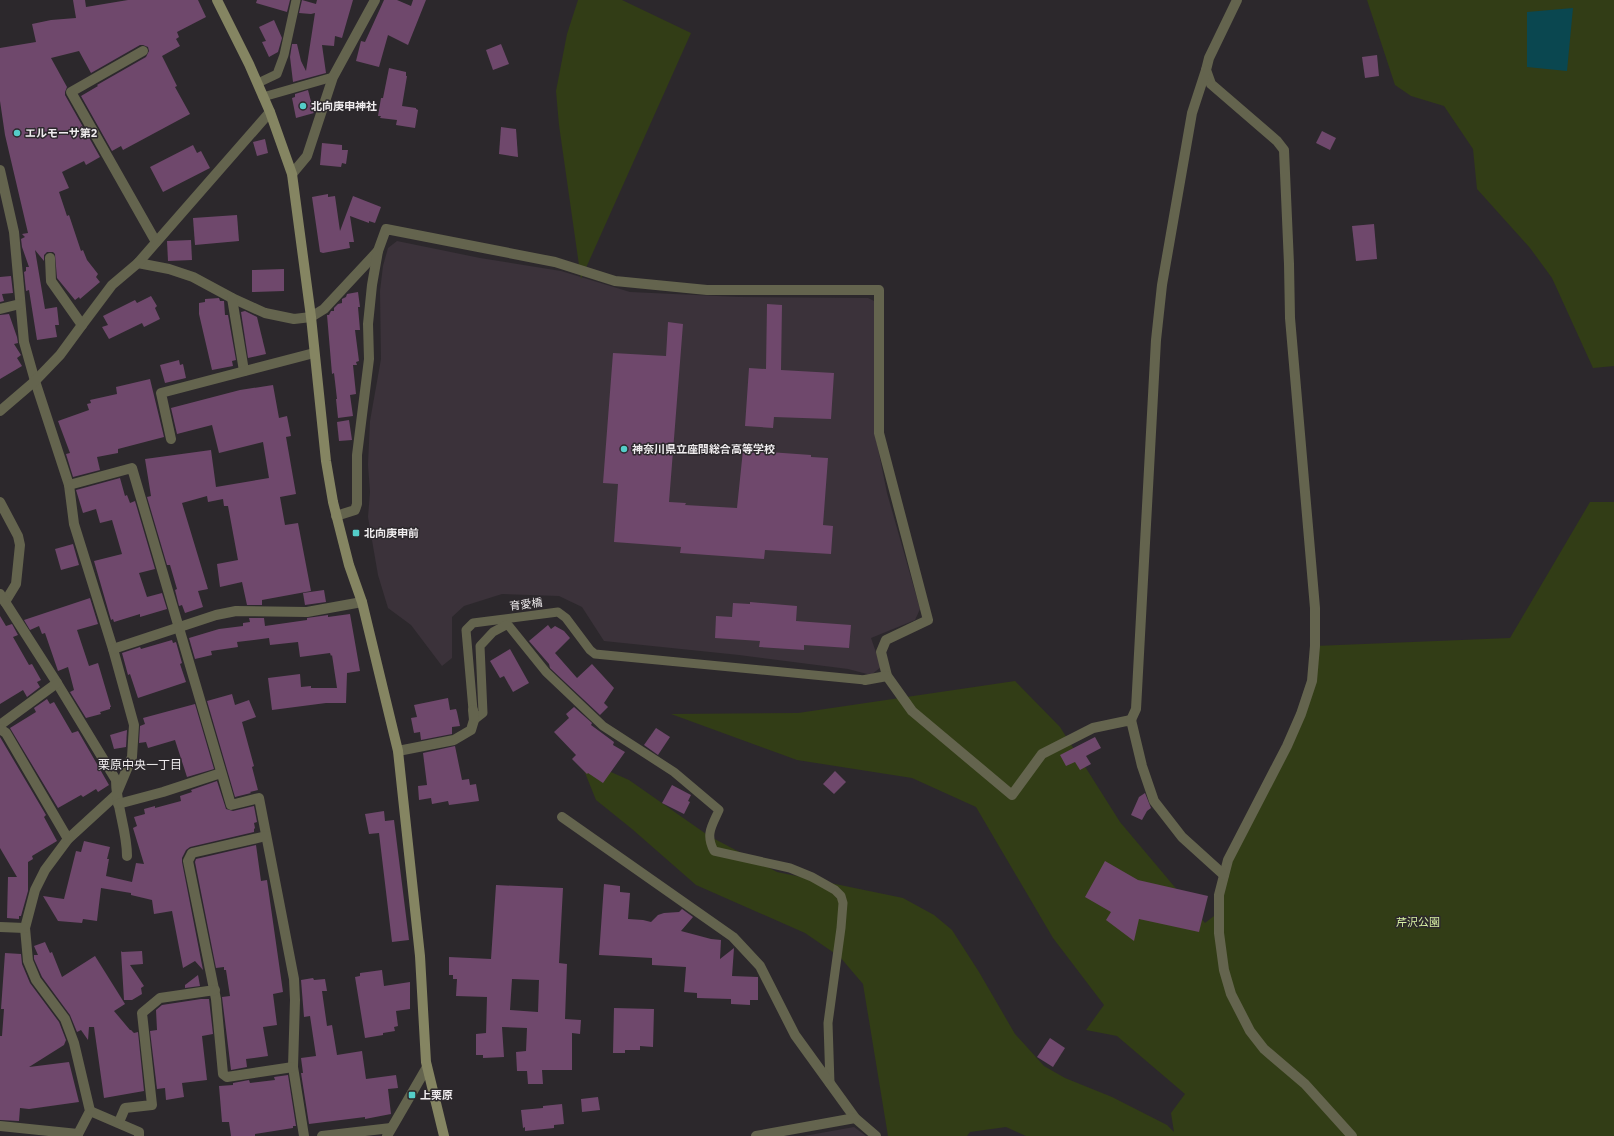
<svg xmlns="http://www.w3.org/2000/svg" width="1614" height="1136" viewBox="0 0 1614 1136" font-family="'IBM Plex Sans','Noto Sans JP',sans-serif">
  <rect width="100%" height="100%" fill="#2c282c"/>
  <g fill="#3b323a">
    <polygon points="397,241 480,258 561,271 630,292 739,297 868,298 876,302 875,434 887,493 920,609 915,620 871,638 881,667 871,675 848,669 739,655 604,641 582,607 559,596 502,594 464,606 452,617 452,658 442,666 411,625 388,608 378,575 368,517 370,492 368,465 370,421 381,359 380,291 383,266 388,248"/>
    <polygon points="854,1127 866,1136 804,1136"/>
  </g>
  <g fill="#323d16">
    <polygon points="578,0 622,0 691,33 581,279 559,125 556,91 567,34"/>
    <polygon points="1367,0 1614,0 1614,366 1593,368 1552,278 1530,248 1477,189 1473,149 1444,106 1411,96 1395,85"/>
    <polygon points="1590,502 1614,502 1614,1136 1026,1136 1006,1127 970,1132 967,1136 888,1136 863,984 840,957 805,933 696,885 632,829 596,800 579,758 629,780 709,836 777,872 903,898 934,915 952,930 979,972 1015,1034 1044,1066 1065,1078 1112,1097 1167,1125 1174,1132 1171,1113 1185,1094 1117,1036 1086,1030 1104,1005 1053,938 976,807 912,778 797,760 671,714 798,713 1015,681 1060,727 1120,822 1205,923 1219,912 1228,860 1301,714 1315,646 1510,638"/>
  </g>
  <polygon fill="#0a4750" points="1573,8 1567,71 1527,67 1527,12"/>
  <g fill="#6f486c" fill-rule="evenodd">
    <polygon points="73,0 85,0 86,7 128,0 198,0 206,17 177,32 179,37 176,39 180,46 162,56 177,86 175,87 190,114 123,150 121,146 112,151 81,96 98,86 97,85 146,57 149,51 148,47 143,45 140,45 91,73 79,51 51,58 67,87 65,92 65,95 100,157 86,165 84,161 62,172 69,188 59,192 67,216 69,215 81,251 83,250 87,260 98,274 96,277 100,282 80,299 79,297 75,300 57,278 55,254 53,252 47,252 44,255 44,261 35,250 45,309 57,307 59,325 55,325 57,337 37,340 29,290 26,291 24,272 26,271 26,267 29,267 22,247 21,239 25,237 22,234 28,233 5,135 0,101 0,48 36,42 32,24 51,20 76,18"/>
    <polygon points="257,0 290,0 287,12 256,3"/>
    <polygon points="302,0 316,4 317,0 353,0 342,38 335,36 334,46 322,45 326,73 293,82 290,57 292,44 297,44 301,61 306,71 315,13 311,14 299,13"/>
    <polygon points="384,0 397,0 411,6 413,0 426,0 408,45 388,35 379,67 356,61 361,41 365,42"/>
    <polygon points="274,20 282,38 278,52 269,57 262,42 266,41 259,27"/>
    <polygon points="501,44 509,64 493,70 486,50"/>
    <polygon points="1377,55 1379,76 1365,78 1362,57"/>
    <polygon points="389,68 406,72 406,76 407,76 402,106 416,108 416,109 418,110 415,128 396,125 397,120 380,118 381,116 378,116 381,98 383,98"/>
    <polygon points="308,90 314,113 296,118 292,98 295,97 295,94"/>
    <polygon points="501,127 516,129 518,157 499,154"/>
    <polygon points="1322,131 1336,138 1330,150 1316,143"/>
    <polygon points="265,139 268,153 257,156 253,142"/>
    <polygon points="322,143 342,145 342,150 348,150 346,164 342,163 341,167 320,165"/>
    <polygon points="193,145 197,153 201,151 210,168 163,192 150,167"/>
    <polygon points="328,194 328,197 335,196 340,231 353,196 381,207 375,223 369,221 369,223 350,216 354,242 349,242 350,248 323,253 320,252 312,197"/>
    <polygon points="237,215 239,241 195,245 193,218"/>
    <polygon points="1374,224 1377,259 1356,261 1352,226"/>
    <polygon points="191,240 192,260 168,261 167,241"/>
    <polygon points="284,269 284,291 252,292 252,270"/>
    <polygon points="11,276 13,293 2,294 4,301 0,302 0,277"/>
    <polygon points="358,292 360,307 358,307 360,330 355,330 359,361 356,362 357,365 353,365 356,394 350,395 353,416 338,418 336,399 337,399 334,373 332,374 327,315 329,315 331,311 334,311 334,308 338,304 342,303 342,299 346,297 347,294"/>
    <polygon points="151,296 157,306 155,308 160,319 144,327 142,323 109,339 102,327 108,325 103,316 135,300 137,303"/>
    <polygon points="219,298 220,301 224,301 225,315 228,315 236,360 232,361 233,366 212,370 199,314 199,303 205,302 205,299"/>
    <polygon points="767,304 782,305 781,370 834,373 831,419 774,417 773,428 745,426 749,368 766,369"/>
    <polygon points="245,311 257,317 266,354 248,358 241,312"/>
    <polygon points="9,314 17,337 18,343 14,344 21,355 17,358 22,366 0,379 0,315"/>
    <polygon points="668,322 683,324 669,502 686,503 685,505 737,508 743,450 811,455 811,457 828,458 823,525 833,526 831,554 765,550 764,559 680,553 681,547 614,542 618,484 603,483 613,353 666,356"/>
    <polygon points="179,360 180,365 183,364 186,378 165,383 160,365"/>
    <polygon points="150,379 164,437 118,449 118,453 97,457 100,470 73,477 66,454 70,453 58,421 89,410 87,404 91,403 90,400 117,394 116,387"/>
    <polygon points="273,385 279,418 287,416 291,436 286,437 296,494 280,497 285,525 298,523 311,591 262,600 262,605 247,605 242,582 220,587 217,564 238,560 228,506 224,506 223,499 208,502 207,496 182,503 208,589 198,591 203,607 185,613 182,605 179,606 175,590 177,589 170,565 167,565 147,497 151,496 145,459 211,450 216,487 269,478 263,442 219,453 212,425 177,434 171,408 240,390"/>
    <polygon points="349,420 352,440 339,441 337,422"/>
    <polygon points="120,478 125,496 127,495 130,503 135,501 155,569 139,573 147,597 162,593 167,609 140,617 140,614 114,622 113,619 111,620 94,561 122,554 112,520 100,523 96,509 83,513 76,490"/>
    <polygon points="73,544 79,565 61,570 55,549"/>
    <polygon points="324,590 326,602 305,605 303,593"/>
    <polygon points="90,598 98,624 77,630 89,666 98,663 111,707 110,707 110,709 100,712 101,714 86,718 70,692 74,690 68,667 58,671 45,633 42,634 39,626 30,630 24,620"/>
    <polygon points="750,602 797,606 796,621 851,625 849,648 804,645 804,650 759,647 760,641 715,638 716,616 732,617 733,603 750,604"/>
    <polygon points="350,614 360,671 347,673 346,703 326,703 272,710 268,678 300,674 301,687 311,686 311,688 337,688 332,655 331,656 330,653 300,657 298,642 270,645 269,638 237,642 238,647 211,651 212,655 195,659 189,638 219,629 243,626 243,623 250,622 249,618 264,618 265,626 307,620 307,618 328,615 328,617"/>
    <polygon points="0,616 6,626 12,624 18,635 13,637 29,665 32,664 41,680 37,682 40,687 27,697 23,690 0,704"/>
    <polygon points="548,625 551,629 555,626 564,631 570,638 555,653 577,678 592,664 614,688 604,703 608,707 600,715 550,668 549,664 529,641"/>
    <polygon points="172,640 173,643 176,642 182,663 180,664 186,682 138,698 130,674 128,675 122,653 140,647 141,649"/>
    <polygon points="510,649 529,683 513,692 504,676 500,678 490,661"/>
    <polygon points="232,694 235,705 249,700 256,717 242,722 254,766 252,767 258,790 250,792 251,793 235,797 207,701"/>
    <polygon points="448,698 450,710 456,709 457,712 460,726 452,727 452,734 421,740 420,732 414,733 411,718 417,717 414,705"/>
    <polygon points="47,699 50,704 54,702 72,733 78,731 109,785 98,792 96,789 83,797 81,795 58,808 10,728 36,712 34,708"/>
    <polygon points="195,704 214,769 187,777 175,740 148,748 146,742 139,743 140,726 145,724 143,718"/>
    <polygon points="574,707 592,723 591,725 614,742 613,745 625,752 603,783 588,773 587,774 572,759 576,755 554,732 569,718 566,714"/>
    <polygon points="656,728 670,737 658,755 644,745"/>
    <polygon points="127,730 126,747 114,749 110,735"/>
    <polygon points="0,737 46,815 44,817 57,841 32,856 33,859 28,862 28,891 21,916 19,916 19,919 7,918 8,877 17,877 0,848"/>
    <polygon points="1095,737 1101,748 1086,756 1091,764 1080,770 1075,762 1066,766 1060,755"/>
    <polygon points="455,746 462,780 469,779 470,785 476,784 479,801 449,805 448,801 432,804 431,798 419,800 418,786 427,785 423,753"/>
    <polygon points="835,771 846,782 834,794 823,784"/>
    <polygon points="217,781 226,809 233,811 254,806 257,822 254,823 255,828 254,829 254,832 190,847 186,850 182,858 182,862 203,970 195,961 183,968 172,911 154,914 152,900 131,895 131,893 101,888 97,921 83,919 82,923 58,921 43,896 64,899 76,851 81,852 84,841 110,847 107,859 109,859 106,876 132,882 136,863 144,864 133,828 137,826 134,817 145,814 144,809 155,806 155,808 181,801 180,796 192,792 191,790"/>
    <polygon points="672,785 691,795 688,801 690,802 684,814 662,803"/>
    <polygon points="1145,793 1151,808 1147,811 1142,820 1131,815 1139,797"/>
    <polygon points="384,811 385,821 394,820 409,940 392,942 379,833 369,834 365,814"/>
    <polygon points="256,845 261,881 267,880 283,992 273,994 277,1025 263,1027 268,1056 246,1059 247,1067 231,1070 222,997 230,996 226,970 224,970 224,967 216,968 195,862 196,859"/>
    <polygon points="1105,861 1138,880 1208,896 1199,932 1139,919 1134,941 1106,920 1111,912 1085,897"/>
    <polygon points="604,884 620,886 620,892 630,893 628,919 643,920 651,922 658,915 664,913 679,912 682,909 693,917 681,931 711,939 721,940 720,959 734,948 732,976 758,977 758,1000 750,1000 750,1005 731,1004 731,999 697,998 697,993 684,992 686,967 652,965 652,958 599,955"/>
    <path d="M496,885L563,888L559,963L567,964L565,1019L581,1020L580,1034L572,1033V1070H542L543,1084H528L527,1071H517L516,1052L526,1051L527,1028L502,1027L504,1057L483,1058V1055H476V1034L486,1033L487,997L456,996L457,979H453V975H449V957L491,959ZM512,979L539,980L538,1012L510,1010Z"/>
    <polygon points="45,942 50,953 52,952 62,977 95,956 125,1004 114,1011 130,1030 131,1030 134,1033 138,1032 144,1091 104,1098 94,1027 89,1027 88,1040 81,1030 77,1032 70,1015 42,977 34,959 34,955 38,955 34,946"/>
    <polygon points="121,951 122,952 142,951 143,964 130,965 144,986 141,988 142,994 132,1000 124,1000"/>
    <polygon points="5,953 21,954 22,964 30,983 59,1022 66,1040 64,1045 29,1067 69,1062 79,1102 29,1109 20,1108 19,1121 0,1120 0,1036 2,1036 4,1009 1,1009"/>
    <polygon points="382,970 384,986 410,982 410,1009 396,1011 398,1026 394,1027 395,1031 383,1033 383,1035 365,1038 355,977 360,976 360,973"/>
    <polygon points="198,975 200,986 185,988 185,985"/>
    <polygon points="313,978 314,980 325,979 327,991 322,991 327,1026 332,1025 337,1055 362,1051 366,1079 396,1075 398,1088 388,1089 391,1114 365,1119 365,1117 309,1124 301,1073 303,1073 301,1058 316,1056 310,1016 304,1017 301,980"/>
    <polygon points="201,999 209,999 213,1034 202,1036 207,1080 182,1083 184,1097 166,1100 165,1088 157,1089 150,1031 157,1030 156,1010 162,1005"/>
    <polygon points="614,1008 654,1009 653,1047 640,1046 640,1050 625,1050 625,1053 613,1053"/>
    <polygon points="1050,1038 1065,1048 1053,1067 1037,1057"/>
    <polygon points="288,1075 296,1126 293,1126 293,1128 255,1134 255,1136 231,1136 229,1122 222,1122 219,1086 233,1085 233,1083 249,1080 250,1083 275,1080 274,1077"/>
    <polygon points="598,1097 600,1110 582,1112 581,1099"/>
    <polygon points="562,1104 564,1124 554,1125 554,1128 525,1131 525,1127 523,1128 521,1110 543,1108 543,1106"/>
  </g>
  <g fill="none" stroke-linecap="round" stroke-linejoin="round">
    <g stroke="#64644e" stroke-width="9">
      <polyline points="258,83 277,74 284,55 296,0"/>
      <polyline points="263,97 333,77"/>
      <polyline points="473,710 466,630 473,623 558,612 566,618 590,650 595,654 865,680"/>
      <path d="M474,720L483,713L480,646L493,632L506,625L509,626L546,672L603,726L674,772L719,810C712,826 705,834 714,851L790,868L812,877L835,890L841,896L843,903L841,928L828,1023L830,1084"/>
    </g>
    <g stroke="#64644e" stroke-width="10">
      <polyline points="1237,0 1209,58 1206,70 1211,84 1277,141 1284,150 1289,264 1290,318 1315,608 1315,646 1312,681 1301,714 1287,746 1228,860 1219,895 1219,933 1224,970 1231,994 1250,1031 1264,1049 1305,1084 1352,1136"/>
      <polyline points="143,51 71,92 156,242"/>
      <polyline points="0,170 14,232 24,342 35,381 69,485 74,524 113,649 134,725 132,757 116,795 68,839 45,870 35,890 25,928 28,961 36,980 65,1019 74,1043 90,1111 77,1136"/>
      <polyline points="292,174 307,156 333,77 375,0"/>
      <polyline points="138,263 169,269 193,277 232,298 265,313 294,319 311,317 324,309 378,251"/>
      <polyline points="232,298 244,371"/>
      <polyline points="0,309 20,304"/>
      <polyline points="82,325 112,285 138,263 270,112"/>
      <polyline points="0,411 35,381 60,355 82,325 51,281 50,258"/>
      <polyline points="171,439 161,393 314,353"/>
      <polyline points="69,485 132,468 231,805 259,798 294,979 295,1000 293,1067 304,1136"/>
      <polyline points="0,502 18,536 20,545 16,584 5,602"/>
      <polyline points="336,516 355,510 357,504 357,455 369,359 368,324 372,285 378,251 386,229 555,262 615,281 707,290 879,290 879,433 928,620 886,640 881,652 887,676 912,711 1012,795 1042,754 1093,728 1131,720 1142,766 1154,801 1182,837 1224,875"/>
      <path d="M0,594L57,683L116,780C116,806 127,830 127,856"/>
      <polyline points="113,649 216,615 236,611 307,612 362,602"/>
      <polyline points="865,680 887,676"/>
      <polyline points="1131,720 1136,709 1156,340 1162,285 1192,113 1206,70"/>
      <polyline points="0,725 57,683"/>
      <polyline points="0,729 6,733 68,839"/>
      <polyline points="398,751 454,740 471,730 474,720 473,710"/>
      <polyline points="118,804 163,792 221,773"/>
      <polyline points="562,817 733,937 760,966 795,1035 855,1118 876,1136"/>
      <polyline points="266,836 192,853 188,861 216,999 223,1074 227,1077 293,1067"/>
      <polyline points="0,927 25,928"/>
      <polyline points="90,1111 139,1132 139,1136"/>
      <polyline points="119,1122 125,1108 152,1105 142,1013 160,998 215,990"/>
      <polyline points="0,1126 78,1134"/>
      <polyline points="322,1136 391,1128"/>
      <polyline points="387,1136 427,1067"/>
      <polyline points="756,1136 855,1118"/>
    </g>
    <polyline stroke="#858562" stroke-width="10" points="217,0 249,64 270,112 292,174 311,317 326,461 333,502 349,565 362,602 398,751 420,956 426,1062 444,1136"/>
  </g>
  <g fill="#54cdc9" stroke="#2c282c" stroke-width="1.5">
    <circle cx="303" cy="106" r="4"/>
    <circle cx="17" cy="133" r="4"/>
    <circle cx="624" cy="449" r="4"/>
    <rect x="352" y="529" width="8" height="8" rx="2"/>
    <rect x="408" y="1091" width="8" height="8" rx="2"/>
  </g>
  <g text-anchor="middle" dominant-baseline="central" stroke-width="3" stroke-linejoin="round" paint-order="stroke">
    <g font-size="11" font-weight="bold" fill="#efecee" stroke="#2c282c" text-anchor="start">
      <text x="311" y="106">北向庚申神社</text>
      <text x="25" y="133">エルモーサ第2</text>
      <text x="632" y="449">神奈川県立座間総合高等学校</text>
      <text x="364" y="533">北向庚申前</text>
      <text x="420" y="1095">上栗原</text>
    </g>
    <g font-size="11" fill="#efecee" stroke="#2c282c">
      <text transform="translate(526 604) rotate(-7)">育愛橋</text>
    </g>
    <g font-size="11" fill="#d7f0a2" stroke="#2c282c">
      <text x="1418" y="922">芹沢公園</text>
    </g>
    <g font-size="12" fill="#efecee" stroke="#2c282c">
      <text x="140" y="764">栗原中央一丁目</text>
    </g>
  </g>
</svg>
